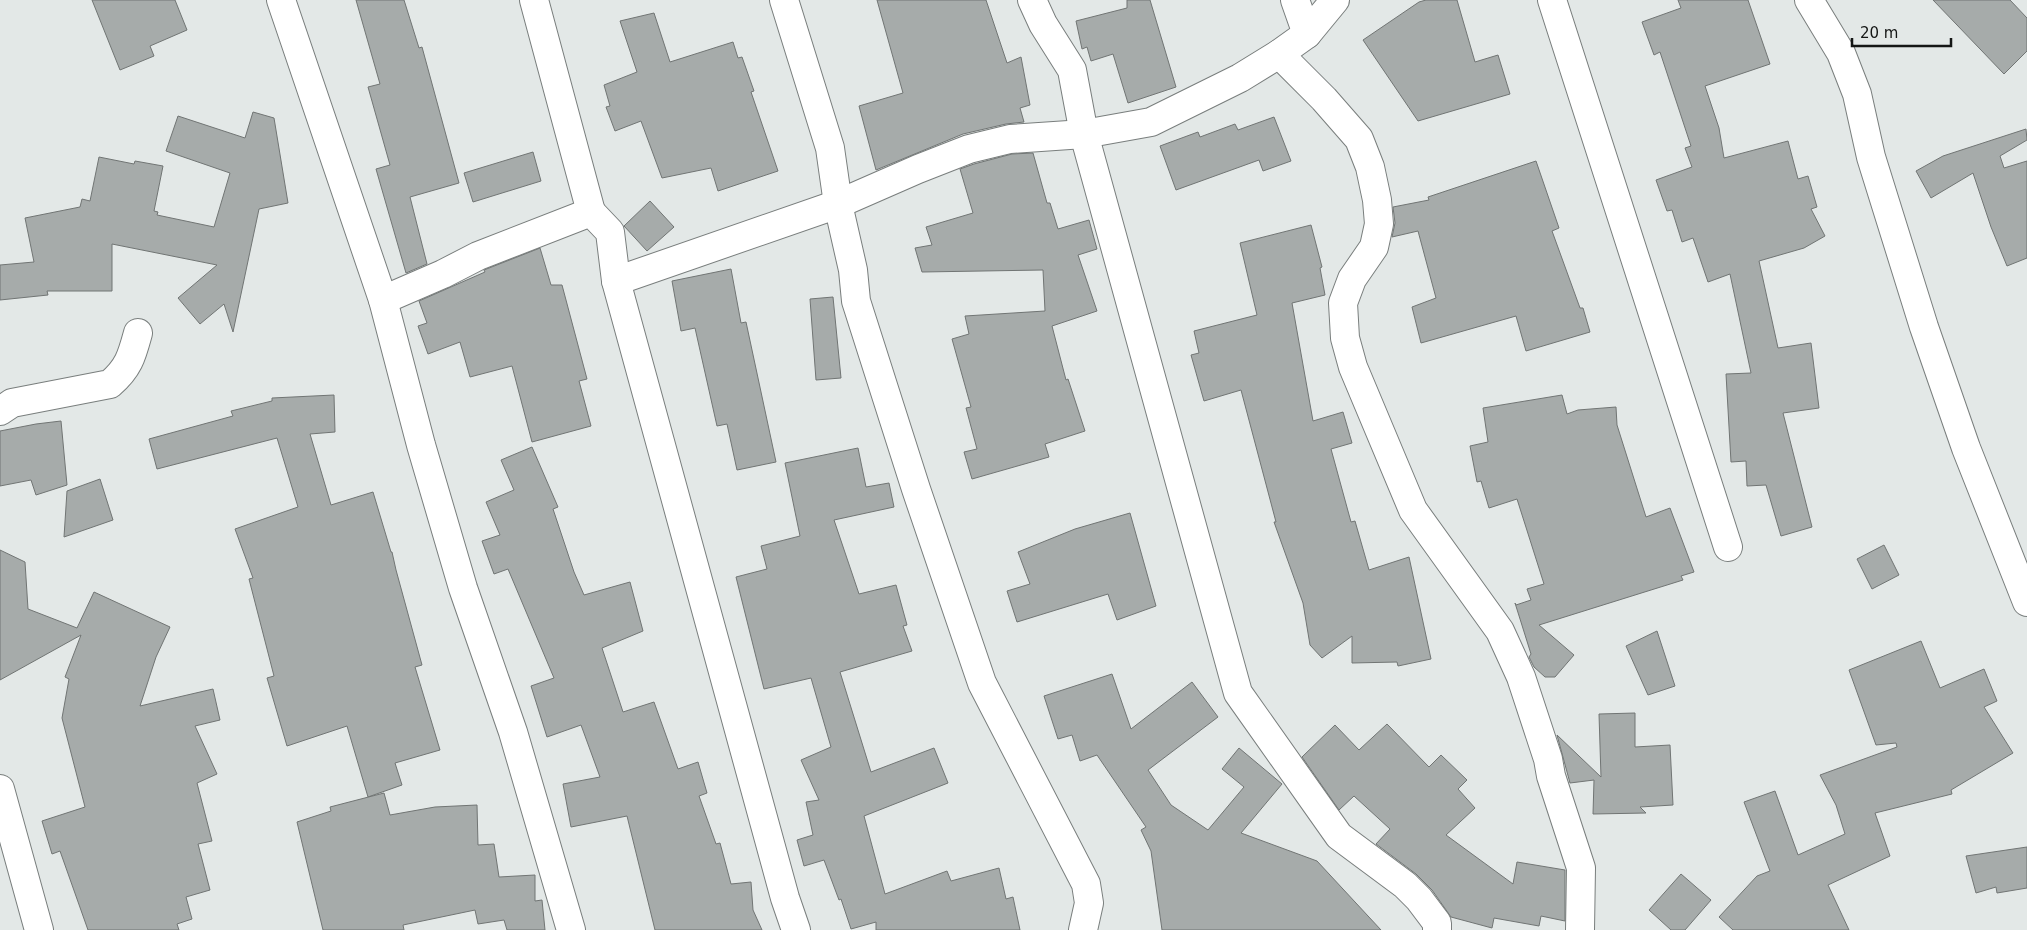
<svg xmlns="http://www.w3.org/2000/svg" width="2027" height="930" viewBox="0 0 2027 930" font-family="'DejaVu Sans',sans-serif">
  <rect width="100%" height="100%" fill="#e3e8e7"/>
  <g fill="#a6abaa" stroke="#717574">
    <polygon points="92,0 175,0 187,30 150,46 154,56 120,70"/>
    <polygon points="356,0 404,0 419,48 422,47 459,183 410,197 427,264 406,273 376,169 390,165 368,87 380,84"/>
    <polygon points="877,0 986,0 1007,63 1021,57 1030,105 1020,108 1024,122 1006,124 963,134 876,170 859,106 903,93"/>
    <polygon points="1127,0 1150,0 1176,87 1128,103 1113,54 1091,61 1087,47 1082,49 1076,21 1127,8"/>
    <polygon points="1426,0 1457,0 1475,62 1498,55 1510,94 1418,121 1363,40 1419,2"/>
    <polygon points="1678,0 1748,0 1770,64 1705,86 1719,128 1724,158 1788,141 1798,179 1808,176 1817,207 1811,209 1825,236 1804,248 1759,261 1778,348 1811,343 1819,408 1783,413 1812,527 1781,536 1766,485 1747,486 1746,461 1731,462 1726,374 1751,373 1730,274 1708,282 1693,238 1682,242 1672,210 1667,211 1656,180 1692,167 1685,148 1691,146 1660,52 1654,55 1642,22 1681,8"/>
    <polygon points="1933,0 2010,0 2027,18 2027,51 2004,74"/>
    <polygon points="654,13 670,62 733,42 738,58 742,57 754,91 751,92 778,171 718,191 711,168 662,178 641,121 615,131 606,107 610,106 604,85 637,72 620,21"/>
    <polygon points="253,112 274,118 288,203 259,209 233,332 224,304 200,324 178,298 217,265 112,244 112,291 47,291 48,295 0,300 0,265 34,262 25,218 80,207 82,199 90,201 99,157 134,164 135,161 163,166 154,211 158,212 157,215 214,227 230,173 166,151 178,116 245,138"/>
    <polygon points="1274,117 1291,161 1263,171 1259,160 1176,190 1160,146 1198,132 1200,137 1235,124 1238,130"/>
    <polygon points="2026,129 2027,140 2000,156 2004,168 2027,161 2027,258 2007,266 1991,227 1973,173 1931,198 1916,171 1943,156"/>
    <polygon points="533,152 541,181 473,202 464,173"/>
    <polygon points="1033,153 1047,203 1050,203 1058,229 1089,220 1097,249 1078,255 1097,311 1052,326 1066,380 1068,379 1085,431 1045,444 1049,457 972,479 964,452 977,449 966,408 971,407 952,339 969,334 965,316 1045,311 1043,270 922,272 915,248 932,245 926,227 973,213 960,169 974,164 1012,154"/>
    <polygon points="1536,161 1559,228 1552,231 1580,308 1583,308 1590,332 1526,351 1516,316 1421,343 1412,307 1436,298 1418,231 1392,237 1395,223 1393,207 1429,200 1428,197"/>
    <polygon points="650,201 674,227 647,251 624,226"/>
    <polygon points="1311,225 1322,267 1320,268 1325,295 1292,303 1313,421 1343,412 1352,443 1331,449 1351,522 1355,521 1369,570 1409,557 1431,659 1398,666 1397,662 1352,663 1352,636 1322,658 1310,645 1303,603 1274,522 1276,522 1241,390 1204,401 1191,355 1199,353 1194,331 1257,315 1240,243"/>
    <polygon points="540,248 551,285 562,285 587,379 579,381 591,426 532,442 512,366 470,377 460,342 428,354 418,326 427,323 419,301 485,272 484,270"/>
    <polygon points="731,269 741,323 746,322 776,462 737,470 727,424 717,426 695,328 681,331 672,281"/>
    <polygon points="833,297 841,378 816,380 810,299"/>
    <polygon points="334,395 335,432 310,434 331,505 373,492 391,552 392,552 396,570 422,665 415,667 440,750 395,763 402,785 368,797 347,726 287,746 267,678 274,676 249,579 253,578 235,529 298,507 277,438 157,469 149,439 233,416 231,411 272,401 272,398"/>
    <polygon points="1562,395 1567,414 1578,410 1616,407 1617,425 1646,517 1670,508 1694,572 1681,576 1683,580 1539,625 1574,655 1555,677 1545,677 1534,667 1529,657 1531,654 1515,603 1516,605 1531,600 1527,589 1544,584 1517,499 1489,508 1481,481 1477,482 1470,446 1488,442 1483,408"/>
    <polygon points="61,421 67,485 36,495 31,480 0,486 0,431 36,424"/>
    <polygon points="532,447 558,507 553,509 574,572 584,595 630,582 643,631 602,648 623,712 654,702 678,769 698,762 707,793 699,796 716,844 720,843 731,884 751,882 753,910 762,930 655,930 627,816 571,827 563,784 600,777 581,725 547,737 531,686 554,678 508,569 494,574 482,541 500,535 486,502 514,490 501,460"/>
    <polygon points="858,448 866,487 889,483 894,507 834,520 859,594 896,585 907,625 903,626 912,651 840,672 871,772 934,748 948,783 864,816 885,894 947,871 951,881 999,868 1006,899 1013,897 1020,930 876,930 876,922 851,929 841,899 839,900 824,860 804,866 797,840 813,835 806,802 819,800 801,760 831,747 811,678 764,689 736,577 767,569 761,546 800,536 785,463"/>
    <polygon points="100,479 113,520 64,537 67,491"/>
    <polygon points="1130,513 1156,606 1117,620 1108,594 1017,622 1007,591 1030,584 1018,552 1075,529"/>
    <polygon points="1884,545 1899,575 1872,589 1857,559"/>
    <polygon points="0,550 25,562 28,609 77,628 94,592 170,627 156,657 140,706 213,689 220,720 195,726 217,774 197,783 212,841 198,844 210,890 186,897 192,919 177,924 179,930 88,930 60,851 52,854 42,821 85,807 62,718 69,679 65,677 81,635 0,680"/>
    <polygon points="1657,631 1675,686 1648,695 1626,646"/>
    <polygon points="1921,641 1940,688 1984,669 1997,701 1984,707 2013,753 1951,790 1952,794 1875,813 1890,856 1828,885 1849,930 1733,930 1719,917 1757,876 1770,871 1744,802 1775,791 1798,855 1845,834 1836,805 1820,775 1897,747 1896,743 1876,745 1849,670"/>
    <polygon points="1112,674 1131,729 1192,682 1218,717 1148,770 1171,805 1208,830 1244,787 1222,769 1239,748 1282,784 1241,833 1317,861 1381,930 1162,930 1151,851 1141,830 1146,827 1097,755 1080,761 1072,735 1058,739 1044,696"/>
    <polygon points="1635,713 1635,747 1670,745 1673,805 1640,807 1646,813 1593,814 1594,780 1570,783 1557,735 1601,777 1599,714"/>
    <polygon points="1387,724 1429,767 1441,755 1467,780 1458,789 1475,808 1446,835 1513,884 1517,862 1565,870 1565,921 1541,916 1539,926 1494,918 1492,928 1451,917 1432,890 1416,874 1376,844 1390,829 1354,796 1339,810 1302,757 1335,725 1359,750"/>
    <polygon points="384,793 390,815 435,807 477,805 478,845 494,844 499,877 535,875 535,901 542,900 545,930 507,930 504,920 478,924 475,910 403,925 404,930 323,930 297,822 331,811 330,807"/>
    <polygon points="2027,847 2027,888 1997,893 1996,887 1976,893 1966,856"/>
    <polygon points="1681,874 1711,900 1685,930 1671,930 1649,910"/>
  </g>
  <g fill="none" stroke-linecap="round" stroke-linejoin="round">
    <g stroke="#797e7d" stroke-width="30">
      <g id="street">
        <polyline points="281,0 383,300 443,274 478,256 591,212 610,232 616,281 785,898 796,930"/>
        <polyline points="534,0 591,212"/>
        <polyline points="784,0 830,148 838,204 853,270 856,301 916,489 982,683 1086,884 1089,903 1083,930"/>
        <polyline points="1032,0 1043,24 1072,70 1084,134 1238,693 1339,836 1405,885 1419,899 1437,923 1437,930"/>
        <polyline points="1295,0 1307,34"/>
        <polyline points="1552,0 1728,547"/>
        <polyline points="1809,0 1841,53 1857,94 1871,157 1924,327 1966,448 2027,602"/>
        <polyline points="1279,54 1324,99 1359,139 1370,167 1377,200 1379,224 1374,247 1352,279 1343,303 1345,338 1353,367 1413,510 1500,631 1521,677 1548,759 1551,776 1581,868 1580,930"/>
        <polyline points="616,281 838,204 918,169 969,149 1010,139 1084,134 1151,122 1240,78 1279,54 1307,34 1335,0"/>
        <polyline points="383,300 421,445 463,588 513,732 571,930"/>
        <path d="M0,411L12,403L110,384C129,368 132,355 138,333"/>
        <polyline points="0,789 39,930"/>
      </g>
    </g>
    <use href="#street" stroke="#fff" stroke-width="28"/>
  </g>
  <path d="M1852 38v8h99v-8" fill="none" stroke="#141615" stroke-width="2.5"/>
  <text x="1860" y="38" font-size="15" fill="#141615" stroke="#e3e8e7" stroke-width="4" paint-order="stroke">20 m</text>
</svg>
